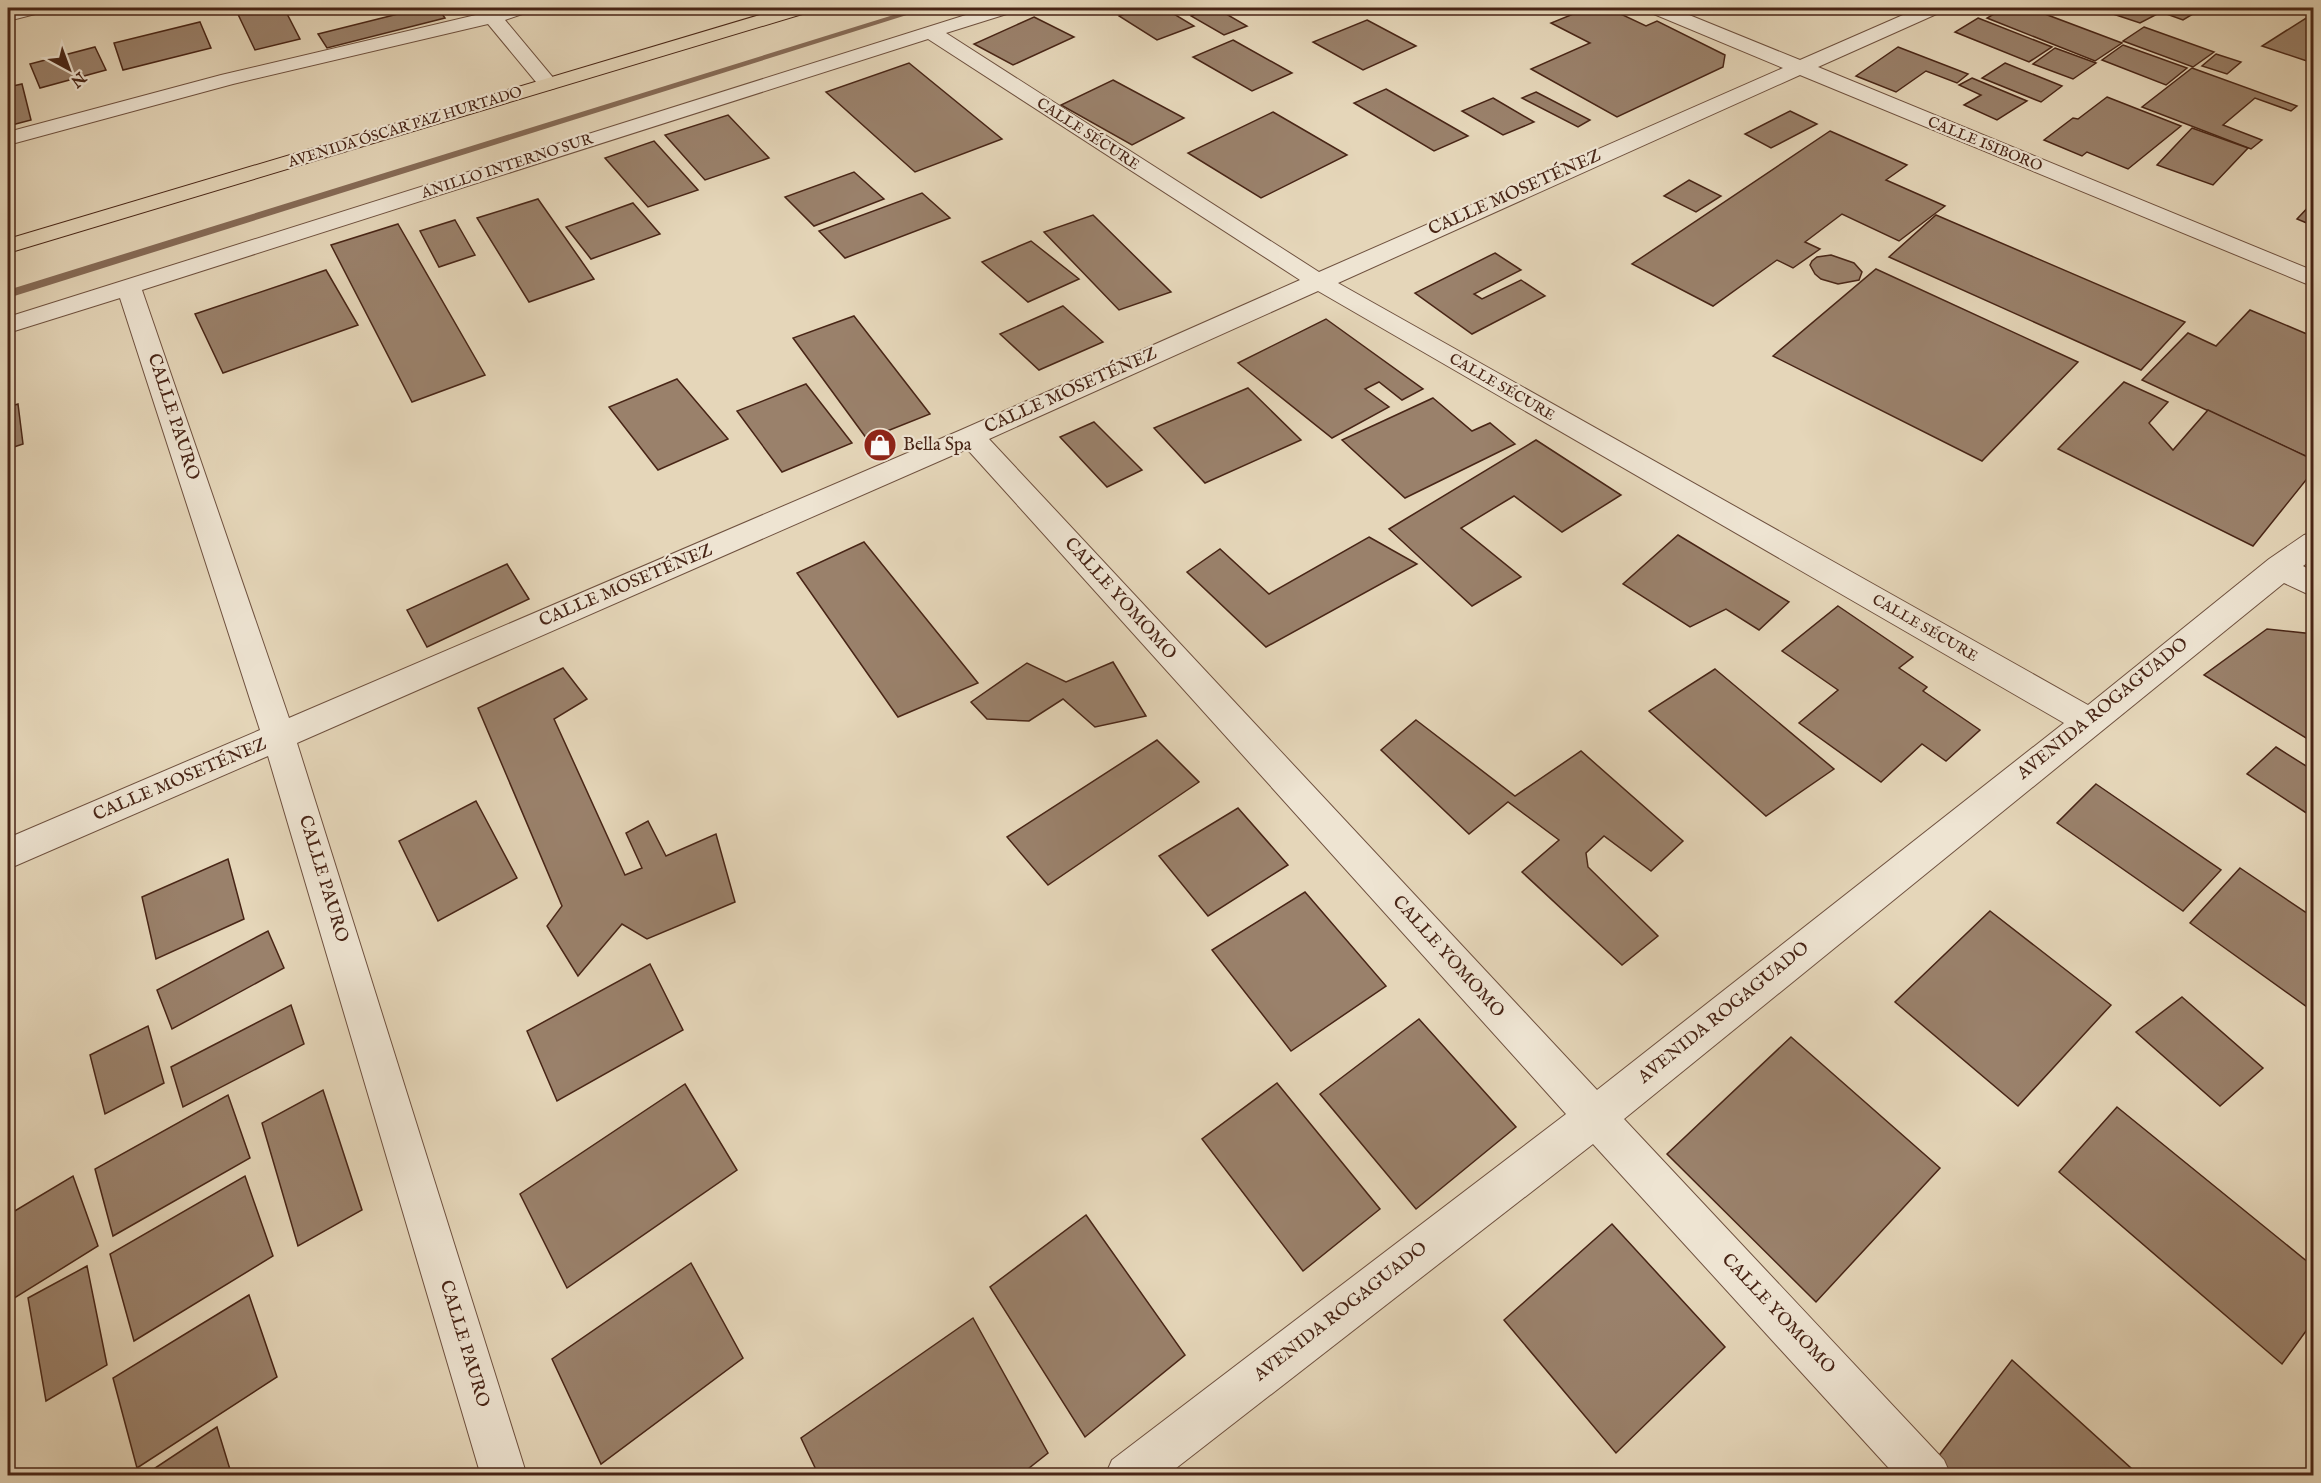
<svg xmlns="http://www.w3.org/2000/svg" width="2321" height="1483" viewBox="0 0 2321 1483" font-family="'IM FELL English',serif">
  <rect width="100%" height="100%" fill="#e5d6b9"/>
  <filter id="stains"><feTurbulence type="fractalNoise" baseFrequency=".00333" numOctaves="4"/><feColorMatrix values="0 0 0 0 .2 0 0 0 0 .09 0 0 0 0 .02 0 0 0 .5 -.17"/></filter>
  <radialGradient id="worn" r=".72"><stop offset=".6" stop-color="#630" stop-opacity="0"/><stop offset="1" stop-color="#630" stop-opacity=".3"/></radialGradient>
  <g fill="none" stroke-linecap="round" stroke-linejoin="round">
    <polygon fill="#866b57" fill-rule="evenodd" points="916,8 929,8 8,298 8,290"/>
  </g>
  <g fill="#9a816b" stroke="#482516" stroke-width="1.5">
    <polygon points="235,8 284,8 300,39 255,50"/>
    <polygon points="422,8 438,8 445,18 327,48 318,34"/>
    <polygon points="1142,8 1164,8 1194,26 1157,40 1119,16"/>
    <polygon points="1212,8 1216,8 1247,26 1224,35 1191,16"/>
    <polygon points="1588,8 1608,8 1646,26 1657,21 1725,55 1723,67 1617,117 1531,69 1590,43 1551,23"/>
    <polygon points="2004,8 2029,8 2122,43 2095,61 1987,18"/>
    <polygon points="2095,8 2203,8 2183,20 2161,12 2140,23"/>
    <polygon points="2314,13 2314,76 2310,74 2310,62 2262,46"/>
    <polygon points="1034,17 1074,37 1013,65 974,44"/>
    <polygon points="1978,18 2052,47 2029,62 1955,32"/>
    <polygon points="1367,20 1416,46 1363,70 1313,42"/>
    <polygon points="200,22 211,48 123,70 114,43"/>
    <polygon points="2144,27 2214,52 2193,67 2123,41"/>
    <polygon points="1233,40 1292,73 1252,91 1193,57"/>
    <polygon points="2123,45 2187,68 2166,85 2102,60"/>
    <polygon points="95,47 106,70 40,88 30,64"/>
    <polygon points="1898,47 1968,74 1957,83 1926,71 1896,92 1856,76"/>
    <polygon points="2055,48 2096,63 2073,79 2033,64"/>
    <polygon points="2216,54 2241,62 2227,74 2202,66"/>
    <polygon points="909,63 1002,139 915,172 826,92"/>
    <polygon points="2005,63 2062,86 2041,102 1982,78"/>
    <polygon points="2192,68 2297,106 2291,111 2255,98 2223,125 2262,140 2251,149 2142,107"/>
    <polygon points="1972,78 2027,101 1997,120 1964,105 1981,95 1959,85"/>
    <polygon points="1113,80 1184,118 1132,145 1061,105"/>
    <polygon points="22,84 31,120 8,126 8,87"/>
    <polygon points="1386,89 1468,136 1434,151 1354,103"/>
    <polygon points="1536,92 1590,120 1578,127 1522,98"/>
    <polygon points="2107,97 2181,126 2128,169 2087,152 2082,156 2044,140 2073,118 2078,119"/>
    <polygon points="1493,98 1534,122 1503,135 1462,111"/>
    <polygon points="1790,111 1817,124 1771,148 1745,134"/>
    <polygon points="1273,112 1347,155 1261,198 1188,153"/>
    <polygon points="728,115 769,158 705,180 665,135"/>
    <polygon points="2192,128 2248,148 2213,185 2157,165"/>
    <polygon points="1830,131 1907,165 1886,180 1945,206 1899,241 1842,214 1805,242 1820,249 1793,268 1777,260 1713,306 1632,264"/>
    <polygon points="654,141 698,190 648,207 605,158"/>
    <polygon points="854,172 884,199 814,226 785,197"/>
    <polygon points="1689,180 1721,196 1696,212 1664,196"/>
    <polygon points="922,193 950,218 845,258 819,231"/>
    <polygon points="538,199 594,279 529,302 477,218"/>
    <polygon points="2313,202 2314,226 2297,219"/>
    <polygon points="633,203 660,234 591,259 566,227"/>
    <polygon points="1093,215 1171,292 1119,310 1044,232"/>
    <polygon points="1936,215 2185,322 2141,370 1889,257"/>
    <polygon points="455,220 475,255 439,267 420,231"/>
    <polygon points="398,224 485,375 412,402 331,245"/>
    <polygon points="1031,241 1079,279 1028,302 982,262"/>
    <polygon points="1495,253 1521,270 1474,294 1482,299 1521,280 1545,296 1472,334 1415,293"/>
    <polygon points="1831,255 1854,263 1862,272 1859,280 1838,284 1821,279 1815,274 1810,265 1812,261 1817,257"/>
    <polygon points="1876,269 2078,362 1982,461 1773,356"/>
    <polygon points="326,270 358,325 223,373 195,314"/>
    <polygon points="1063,306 1103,342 1039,370 1000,334"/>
    <polygon points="2250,310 2314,337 2314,460 2142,380 2188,333 2216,346"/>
    <polygon points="854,316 930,414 867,439 793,338"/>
    <polygon points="1326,319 1423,389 1402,400 1379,382 1365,389 1389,407 1332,438 1238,363"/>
    <polygon points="677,379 728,439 658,470 609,407"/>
    <polygon points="2124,382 2168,402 2149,423 2173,450 2208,410 2314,460 2314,470 2253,546 2058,449"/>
    <polygon points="806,384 852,443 782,472 737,411"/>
    <polygon points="1248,388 1301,440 1205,483 1154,428"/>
    <polygon points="1433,398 1472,431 1490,423 1515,444 1405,498 1342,440"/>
    <polygon points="18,404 23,444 8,449 8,407"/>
    <polygon points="1094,422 1142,470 1107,487 1060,437"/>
    <polygon points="1536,440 1621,495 1562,532 1514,496 1461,528 1521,577 1472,606 1389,529"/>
    <polygon points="1678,535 1789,602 1759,630 1726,609 1690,627 1623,584"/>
    <polygon points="1369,537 1417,564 1266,647 1187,572 1220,549 1269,594"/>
    <polygon points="864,542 978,683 898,717 797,573"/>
    <polygon points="507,564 529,599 427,647 407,610"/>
    <polygon points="1838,606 1913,657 1899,668 1927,687 1923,691 1980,730 1946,761 1922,744 1881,782 1799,723 1838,690 1782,651"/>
    <polygon points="2267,629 2314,634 2314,743 2204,675"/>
    <polygon points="1113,662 1146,716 1095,727 1063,699 1029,721 987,719 971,702 1027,663 1066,682"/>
    <polygon points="563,668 587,699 554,719 625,875 642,868 626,833 648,821 666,856 716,834 735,902 647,939 622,924 578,976 547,926 562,906 478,708"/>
    <polygon points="1715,669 1834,769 1766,816 1649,711"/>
    <polygon points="1416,720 1515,796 1581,751 1683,841 1651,871 1604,836 1586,853 1588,867 1658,936 1622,965 1522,872 1559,840 1508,802 1469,834 1381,750"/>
    <polygon points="1157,740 1199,782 1048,885 1007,837"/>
    <polygon points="2276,747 2314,771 2314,818 2247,774"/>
    <polygon points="2096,784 2221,870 2183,911 2057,823"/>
    <polygon points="476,801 517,878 438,921 399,841"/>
    <polygon points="1238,808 1288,865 1208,916 1159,856"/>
    <polygon points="228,859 244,919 156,959 142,897"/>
    <polygon points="2240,868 2314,918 2314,1012 2190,923"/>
    <polygon points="1305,892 1386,986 1291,1051 1212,950"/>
    <polygon points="1990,911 2111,1005 2018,1106 1895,1002"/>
    <polygon points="268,931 284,968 172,1029 157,990"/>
    <polygon points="650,964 683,1030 557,1101 527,1031"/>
    <polygon points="2182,997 2263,1068 2220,1106 2136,1032"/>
    <polygon points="291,1005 304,1044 183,1107 171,1067"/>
    <polygon points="8,1014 13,1050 8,1053"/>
    <polygon points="1419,1019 1516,1127 1416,1209 1320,1094"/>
    <polygon points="148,1026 164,1083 105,1114 90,1055"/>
    <polygon points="1791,1037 1940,1168 1816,1302 1667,1154"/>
    <polygon points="1277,1083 1380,1209 1303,1271 1202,1139"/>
    <polygon points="685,1084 737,1170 567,1288 520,1194"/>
    <polygon points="323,1090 362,1210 298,1246 262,1123"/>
    <polygon points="228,1095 250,1158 113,1236 95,1169"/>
    <polygon points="2117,1107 2314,1267 2314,1320 2282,1364 2059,1172"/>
    <polygon points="73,1176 98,1246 8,1302 8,1215"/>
    <polygon points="245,1176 273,1256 134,1341 110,1254"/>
    <polygon points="1086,1215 1185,1355 1085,1437 990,1287"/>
    <polygon points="1612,1224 1725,1347 1616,1453 1504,1320"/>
    <polygon points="691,1263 743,1358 601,1464 552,1359"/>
    <polygon points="87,1266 107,1365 46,1401 28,1298"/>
    <polygon points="249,1295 277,1377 137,1468 113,1378"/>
    <polygon points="973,1318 1048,1453 1019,1476 819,1476 801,1438"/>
    <polygon points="2012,1360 2132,1469 2128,1476 1949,1476 1934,1462"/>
    <polygon points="217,1427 232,1476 143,1476"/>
  </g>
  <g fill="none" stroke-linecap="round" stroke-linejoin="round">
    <g stroke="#6f513f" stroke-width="2">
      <g id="minor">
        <polygon points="15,8 46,8 43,12 8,21 8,9"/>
        <polygon points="476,8 495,8 497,9 530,8 528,12 505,20 555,80 558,84 555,88 548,90 541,88 488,24 233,84 8,145 8,132 221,75 480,14"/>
        <path d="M988,8H1016L1013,12L946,33L1319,272L1783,68L1649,12L1647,8H1672L1800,60L1919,8H1943L1941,12L1818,67L2314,271V287L1800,75L1338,283L2088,705L2269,559L2304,535L2314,532V558L2303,566L2314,572V597L2284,583L1624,1119L1944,1460L1951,1476H1896L1593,1144L1166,1476H1105L1112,1460L1566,1114L967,449L297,743L527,1476H481L268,756L8,869V838L260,730L120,298L8,333V317ZM928,39L1300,280L961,430L289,718L142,290ZM1318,291L2064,723L1597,1090L989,439Z"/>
      </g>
    </g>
    <g stroke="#482516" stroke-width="2">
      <polygon id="highway" points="783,8 812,8 809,12 8,253 8,239"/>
    </g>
    <use href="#minor" fill="#eee4d2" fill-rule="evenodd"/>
    <use href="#highway" fill="#e5d6b9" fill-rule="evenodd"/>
  </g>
  <defs>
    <g id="shop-disc" transform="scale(1.725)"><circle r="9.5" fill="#8f2418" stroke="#eee4d2"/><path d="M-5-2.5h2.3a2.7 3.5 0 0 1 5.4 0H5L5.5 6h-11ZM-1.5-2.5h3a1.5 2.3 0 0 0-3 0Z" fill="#fff"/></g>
  </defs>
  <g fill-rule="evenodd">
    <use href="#shop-disc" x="880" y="445"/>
  </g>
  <g text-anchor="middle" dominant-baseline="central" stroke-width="4.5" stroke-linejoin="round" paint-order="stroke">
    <g font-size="15" fill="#482516" stroke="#eee4d2">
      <text transform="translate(405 127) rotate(-17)">AVENIDA ÓSCAR PAZ HURTADO</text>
      <text transform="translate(1088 134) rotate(33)">CALLE SÉCURE</text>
      <text transform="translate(1985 144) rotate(22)">CALLE ISIBORO</text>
      <text transform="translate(507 166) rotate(-18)">ANILLO INTERNO SUR</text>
      <text transform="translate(1502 387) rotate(30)">CALLE SÉCURE</text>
      <text transform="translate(1925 628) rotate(30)">CALLE SÉCURE</text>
    </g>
    <g font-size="18" fill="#482516" stroke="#eee4d2">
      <text transform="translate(1515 193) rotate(-24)">CALLE MOSETÉNEZ</text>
      <text transform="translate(1071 391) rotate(-24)">CALLE MOSETÉNEZ</text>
      <text transform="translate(173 417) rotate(72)">CALLE PAURO</text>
      <text transform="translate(626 586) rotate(-23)">CALLE MOSETÉNEZ</text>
      <text transform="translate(1120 599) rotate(48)">CALLE YOMOMO</text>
      <text transform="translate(2103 709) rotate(-39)">AVENIDA ROGAGUADO</text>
      <text transform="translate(180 780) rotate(-23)">CALLE MOSETÉNEZ</text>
      <text transform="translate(323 879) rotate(73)">CALLE PAURO</text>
      <text transform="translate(1448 957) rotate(48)">CALLE YOMOMO</text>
      <text transform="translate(1724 1013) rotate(-39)">AVENIDA ROGAGUADO</text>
      <text transform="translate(1341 1312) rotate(-38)">AVENIDA ROGAGUADO</text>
      <text transform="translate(1778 1314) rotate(47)">CALLE YOMOMO</text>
      <text transform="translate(464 1344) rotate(73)">CALLE PAURO</text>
    </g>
    <g font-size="18" fill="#482516" stroke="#eee4d2" text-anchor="start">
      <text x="903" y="445">Bella Spa</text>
    </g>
  </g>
  <rect width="2321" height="1483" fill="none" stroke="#e5d6b9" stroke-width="30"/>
  <rect x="9" y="9" width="2303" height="1465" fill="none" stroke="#482516" stroke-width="3"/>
  <rect x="15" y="15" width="2291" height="1453" fill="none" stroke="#482516" stroke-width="1.5"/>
  <g transform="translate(69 69) rotate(139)" stroke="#eee4d2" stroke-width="4.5" paint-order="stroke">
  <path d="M0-4.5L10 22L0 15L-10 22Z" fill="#482516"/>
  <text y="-9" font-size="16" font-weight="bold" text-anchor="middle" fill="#482516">N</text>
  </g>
  <rect width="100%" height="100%" filter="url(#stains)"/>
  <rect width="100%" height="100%" fill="url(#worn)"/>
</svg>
